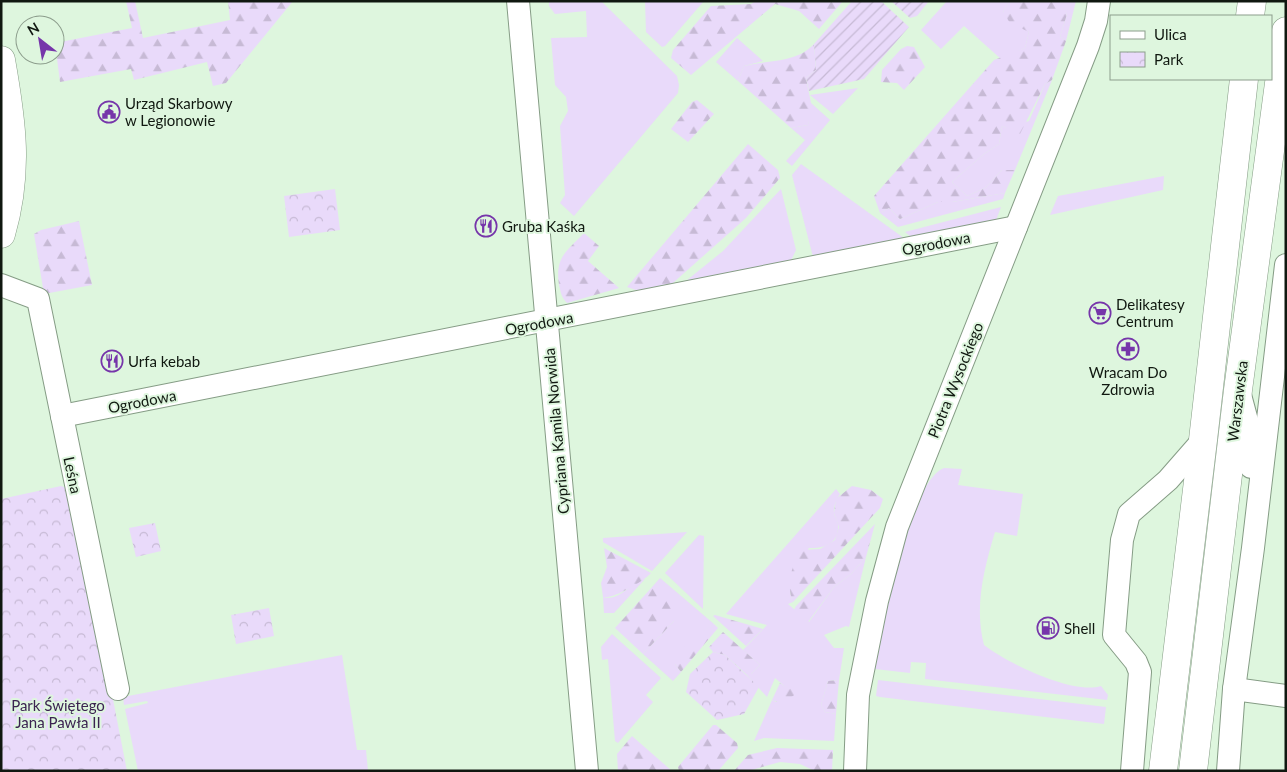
<svg xmlns="http://www.w3.org/2000/svg" width="1287" height="772" viewBox="0 0 1287 772" font-family="Lato,sans-serif">
  <defs>
    <pattern id="forest-firs" width="22" height="20" patternUnits="userSpaceOnUse" patternTransform="scale(1.25)"><rect width="22" height="20" fill="#e9dafa"/><path d="M5 1l3.5 6h-7zM16 11l3.5 6h-7z" fill="#c7bad5"/></pattern>
    <pattern id="park-crowns" width="20" height="18" patternUnits="userSpaceOnUse" patternTransform="scale(1.25)"><rect width="20" height="18" fill="#e9dafa"/><path d="M2 6a3 3 0 1 1 6 0M12 15a3 3 0 1 1 6 0" fill="none" stroke="#c7bad5"/></pattern>
    <pattern id="garden-furrows" width="10" height="10" patternUnits="userSpaceOnUse" patternTransform="scale(1.25)"><rect width="10" height="10" fill="#e9dafa"/><path d="M-1 1l2-2M0 10L10 0M9 11l2-2" fill="none" stroke="#c7bad5"/></pattern>
  </defs>
  <rect width="100%" height="100%" fill="#def6de"/>
  <g fill="#e9dafa">
    <polygon points="549,1 601,1 677,76 679,85 678,93 574,216 560,203 565,195 560,126 568,111 566,97 555,85 551,38 587,37 586,11 555,14 549,6"/>
    <polygon points="645,1 704,1 665,46 662,47 646,32"/>
    <polygon points="947,1 1009,1 1003,12 1029,32 1025,48 1001,59 964,26 941,49 921,30"/>
    <polygon points="1059,1 1076,1 1066,41 1060,37 1067,14"/>
    <polygon points="737,38 763,61 744,66 738,81 716,62"/>
    <polygon points="1052,80 1015,170 1002,170 985,188 967,196 952,182 984,154 999,144 1002,126 1006,128 1029,121 1045,84"/>
    <polygon points="858,88 833,114 810,95"/>
    <polygon points="811,103 830,120 792,166 786,161 805,140 791,128 808,125"/>
    <polygon points="801,164 908,241 813,257 792,175"/>
    <polygon points="1164,176 1163,190 1050,215 1058,196"/>
    <polygon points="781,189 796,250 788,267 676,289 723,251"/>
    <polygon points="1005,193 1003,199 898,227 880,213 889,208 900,219 938,202 952,202"/>
    <polygon points="1001,207 995,223 915,240 905,232"/>
    <path d="M944,468L962,469L958,485L1023,494L1017,536L995,532C984,569 974,607 984,645C1007,663 1073,695 1101,686L1108,695L1107,700L925,679L926,663L911,662L910,673L875,669C883,631 908,482 944,468Z"/>
    <path d="M836,489L840,494C837,499 833,506 834,513C835,518 839,522 838,528C838,544 822,549 809,548C797,565 784,581 793,602L788,604L809,622L834,587L851,574L866,557L849,627L846,626L824,635L834,648H844L839,680L828,681L821,705L825,712L836,714L834,741L764,738L754,741L772,700L776,702L789,690L775,678L767,697L746,674H751L760,665L743,650L767,625L726,614Z"/>
    <polygon points="687,532 652,571 603,542 603,538"/>
    <polygon points="699,535 704,536 703,609 665,573"/>
    <path d="M660,578L714,624C694,639 688,641 675,664L681,672L673,681L643,654L674,621L658,586H653Z"/>
    <path d="M645,579L614,613H604L603,597C618,602 631,583 645,579Z"/>
    <polygon points="612,634 661,678 646,695 653,702 618,743 615,741 608,659 602,660 601,647"/>
    <polygon points="342,655 357,750 366,750 368,771 138,771 125,709 148,703 147,701 124,705 123,697"/>
    <polygon points="878,680 1106,707 1104,724 880,697 876,696"/>
  </g>
  <g fill="url(#forest-firs)">
    <polygon points="126,1 135,1 143,38 230,20 228,1 293,1 226,83 213,86 207,62 134,80 131,69 60,82 55,43 132,28"/>
    <polygon points="756,1 843,1 819,29 799,11 775,4 691,75 671,58 673,50 711,6 751,4"/>
    <polygon points="1009,1 1061,2 1067,14 1060,37 1066,41 1052,80 1045,84 1019,136 1008,138 1006,128 1002,126 999,144 984,154 952,182 967,196 985,188 1002,170 1015,170 1005,193 952,202 938,202 900,219 889,208 880,213 874,196 994,60 1025,48 1029,32 1010,23 1003,12"/>
    <path d="M814,44L816,70L806,78L812,108L808,125L791,128L738,81L744,66C768,60 797,63 814,44Z"/>
    <polygon points="907,46 914,47 925,67 904,90 897,83 881,82 882,70 901,49"/>
    <polygon points="697,100 714,114 688,142 671,129 692,102"/>
    <polygon points="748,144 778,170 780,178 746,218 665,290 639,291 627,287"/>
    <polygon points="79,221 92,285 44,294 34,234 41,230"/>
    <path d="M584,233L599,246L588,261L619,288L567,303C561,297 561,293 559,285C555,257 566,252 584,233Z"/>
    <path d="M852,486L871,490L883,499L880,508L793,602C786,587 791,562 803,550L820,549L835,540L839,527L834,513L836,499Z"/>
    <polygon points="875,524 866,557 851,574 834,587 808,622 794,610 796,606"/>
    <path d="M604,548L651,573C644,581 612,600 603,597L601,583L607,567Z"/>
    <path d="M653,586C666,585 674,593 679,604L674,621L643,654L615,628Z"/>
    <polygon points="715,615 763,629 746,646 713,616"/>
    <polygon points="714,624 718,628 681,672 675,664 675,657 693,638"/>
    <polygon points="723,632 760,665 751,674 746,674 725,655 713,652 709,647"/>
    <polygon points="839,680 836,714 825,712 821,705 828,681"/>
    <path d="M780,683L789,689L796,683L798,692C791,698 782,705 772,700Z"/>
    <polygon points="713,725 716,725 737,743 738,748 718,771 679,771 678,767"/>
    <polygon points="632,736 672,771 618,771 617,754"/>
    <polygon points="777,748 833,750 832,771 815,771 800,764 780,762 748,771 734,771 748,755"/>
  </g>
  <g fill="url(#park-crowns)">
    <polygon points="335,189 340,230 289,237 284,196"/>
    <polygon points="61,486 72,490 127,771 1,771 1,499"/>
    <polygon points="155,523 161,551 136,557 129,528"/>
    <polygon points="269,608 274,636 236,644 231,615"/>
    <polygon points="713,652 725,655 759,687 744,714 717,720 686,692 690,674"/>
  </g>
  <g fill="url(#garden-furrows)">
    <polygon points="852,1 881,1 909,27 864,79 809,91 806,78 816,70 814,44"/>
    <polygon points="891,1 929,1 917,16 910,18"/>
  </g>
  <g fill="none" stroke-linecap="round" stroke-linejoin="round">
    <g stroke="#859c85" stroke-width="24">
      <g id="minor">
        <polyline points="518,1 587,771"/>
        <polyline points="1,285 38,299 118,689"/>
        <polyline points="1240,395 1250,432 1251,467"/>
        <polyline points="62,416 1016,227"/>
        <polyline points="1234,689 1286,696"/>
        <polyline points="855,771 858,695 877,601 897,527 1088,46 1096,21 1099,1"/>
        <polyline points="1132,771 1140,672 1136,662 1114,635 1122,540 1129,514 1168,480 1203,440"/>
        <polyline points="1228,771 1234,689 1253,548 1286,265"/>
      </g>
    </g>
    <g stroke="#859c85" stroke-width="29">
      <path id="tertiary" d="M1,60C12,122 19,172 1,234"/>
    </g>
    <g stroke="#859c85" stroke-width="29">
      <g id="primary">
        <polyline points="1250,16 1252,1"/>
        <polyline points="1163,771 1203,440 1244,79"/>
        <polyline points="1193,771 1238,390 1286,31"/>
      </g>
    </g>
    <use href="#minor" stroke="#fff" stroke-width="22"/>
    <use href="#tertiary" stroke="#fff" stroke-width="28"/>
    <use href="#primary" stroke="#fff" stroke-width="28"/>
  </g>
  <defs>
    <g id="civic-ring" transform="scale(1.125)"><circle r="9.5" fill="#def6de" stroke="#7635aa" stroke-width="1.5"/><path d="M-.6-6.5H3V-4.5H.6V-3L4-1V1h2V6H-6V1h2V-1L-.6-3ZM-1.2 2.5V6h2.4V2.5Z" fill="#7635aa"/></g>
    <g id="restaurant-ring" transform="scale(1.125)"><circle r="9.5" fill="#def6de" stroke="#7635aa" stroke-width="1.5"/><path d="M-5-6h1v4h1v-4h1v4h1v-4h1v5L-1.5 .5V6h-2V.5L-5-1ZM5-6V6H3V1.5H1.5Q1.5-4 5-6Z" fill="#7635aa"/></g>
    <g id="supermarket-ring" transform="scale(1.125)"><circle r="9.5" fill="#def6de" stroke="#7635aa" stroke-width="1.5"/><path d="M-6-5.5h2.5l.6 2H6L4.5 2H-2.5L-4.4-4H-6ZM-1.5 3.2a1.3 1.3 0 1 0 .1 0ZM3 3.2a1.3 1.3 0 1 0 .1 0Z" fill="#7635aa"/></g>
    <g id="pharmacy-ring" transform="scale(1.125)"><circle r="9.5" fill="#def6de" stroke="#7635aa" stroke-width="1.5"/><path d="M-2-6h4v4h4v4h-4v4h-4v-4h-4v-4h4Z" fill="#7635aa"/></g>
    <g id="fuel-ring" transform="scale(1.125)"><circle r="9.5" fill="#def6de" stroke="#7635aa" stroke-width="1.5"/><path d="M-5.5-6h7V0h2V4h1.3V-2.5L3-4.5l.8-.8L6-3V5H2.5V1h-1V6h-7ZM-4.2-4.7v3.2H.2V-4.7Z" fill="#7635aa"/></g>
  </defs>
  <g fill-rule="evenodd">
    <use href="#civic-ring" x="109" y="112"/>
    <use href="#restaurant-ring" x="486" y="226"/>
    <use href="#supermarket-ring" x="1100" y="313"/>
    <use href="#pharmacy-ring" x="1128" y="349"/>
    <use href="#restaurant-ring" x="112" y="361"/>
    <use href="#fuel-ring" x="1048" y="628"/>
  </g>
  <g text-anchor="middle" dominant-baseline="central" stroke-width="4" stroke-linejoin="round" paint-order="stroke">
    <g font-size="15" fill="#101810" stroke="#def6de" text-anchor="start">
      <text x="125" y="103">Urząd Skarbowy<tspan x="125" dy="17">w Legionowie</tspan></text>
      <text x="502" y="226">Gruba Kaśka</text>
      <text x="1116" y="304">Delikatesy<tspan x="1116" dy="17">Centrum</tspan></text>
      <text x="128" y="361">Urfa kebab</text>
      <text x="1128" y="372" text-anchor="middle">Wracam Do<tspan x="1128" dy="17">Zdrowia</tspan></text>
      <text x="1064" y="628">Shell</text>
    </g>
    <g font-size="15" fill="#101810" stroke="#def6de">
      <text transform="translate(936 243) rotate(-11)">Ogrodowa</text>
      <text transform="translate(539 323) rotate(-11)">Ogrodowa</text>
      <text transform="translate(955 380) rotate(-68)">Piotra Wysockiego</text>
      <text transform="translate(142 401) rotate(-11)">Ogrodowa</text>
      <text transform="translate(1237 401) rotate(-83)">Warszawska</text>
      <text transform="translate(556 431) rotate(-95)">Cypriana Kamila Norwida</text>
      <text transform="translate(73 475) rotate(78)">Leśna</text>
    </g>
    <g font-size="15" fill="#3b2351" stroke="#def6de">
      <text x="58" y="705">Park Świętego<tspan x="58" dy="17">Jana Pawła II</tspan></text>
    </g>
  </g>
  <rect width="1287" height="772" fill="none" stroke="#101810" stroke-width="5"/>
  <rect x="1110" y="15" width="162" height="65" fill="#def6de" stroke="#8c9d8c"/>
  <rect x="1120" y="31" width="25" height="8" fill="#ffffff" stroke="#8c9d8c"/>
  <text x="1154" y="40" font-size="15" fill="#101810">Ulica</text>
  <rect x="1120" y="52" width="25" height="15" fill="url(#park-crowns)" stroke="#8c9d8c"/>
  <text x="1154" y="65" font-size="15" fill="#101810">Park</text>
  <g transform="translate(40 40) rotate(329)"><circle r="24" fill="#def6de" stroke="#8c9d8c"/>
  <path d="M0-4L9 19L0 12L-9 19Z" fill="#7635aa"/>
  <text y="-8" font-size="14" font-weight="bold" text-anchor="middle" fill="#101810">N</text>
  </g>
</svg>
